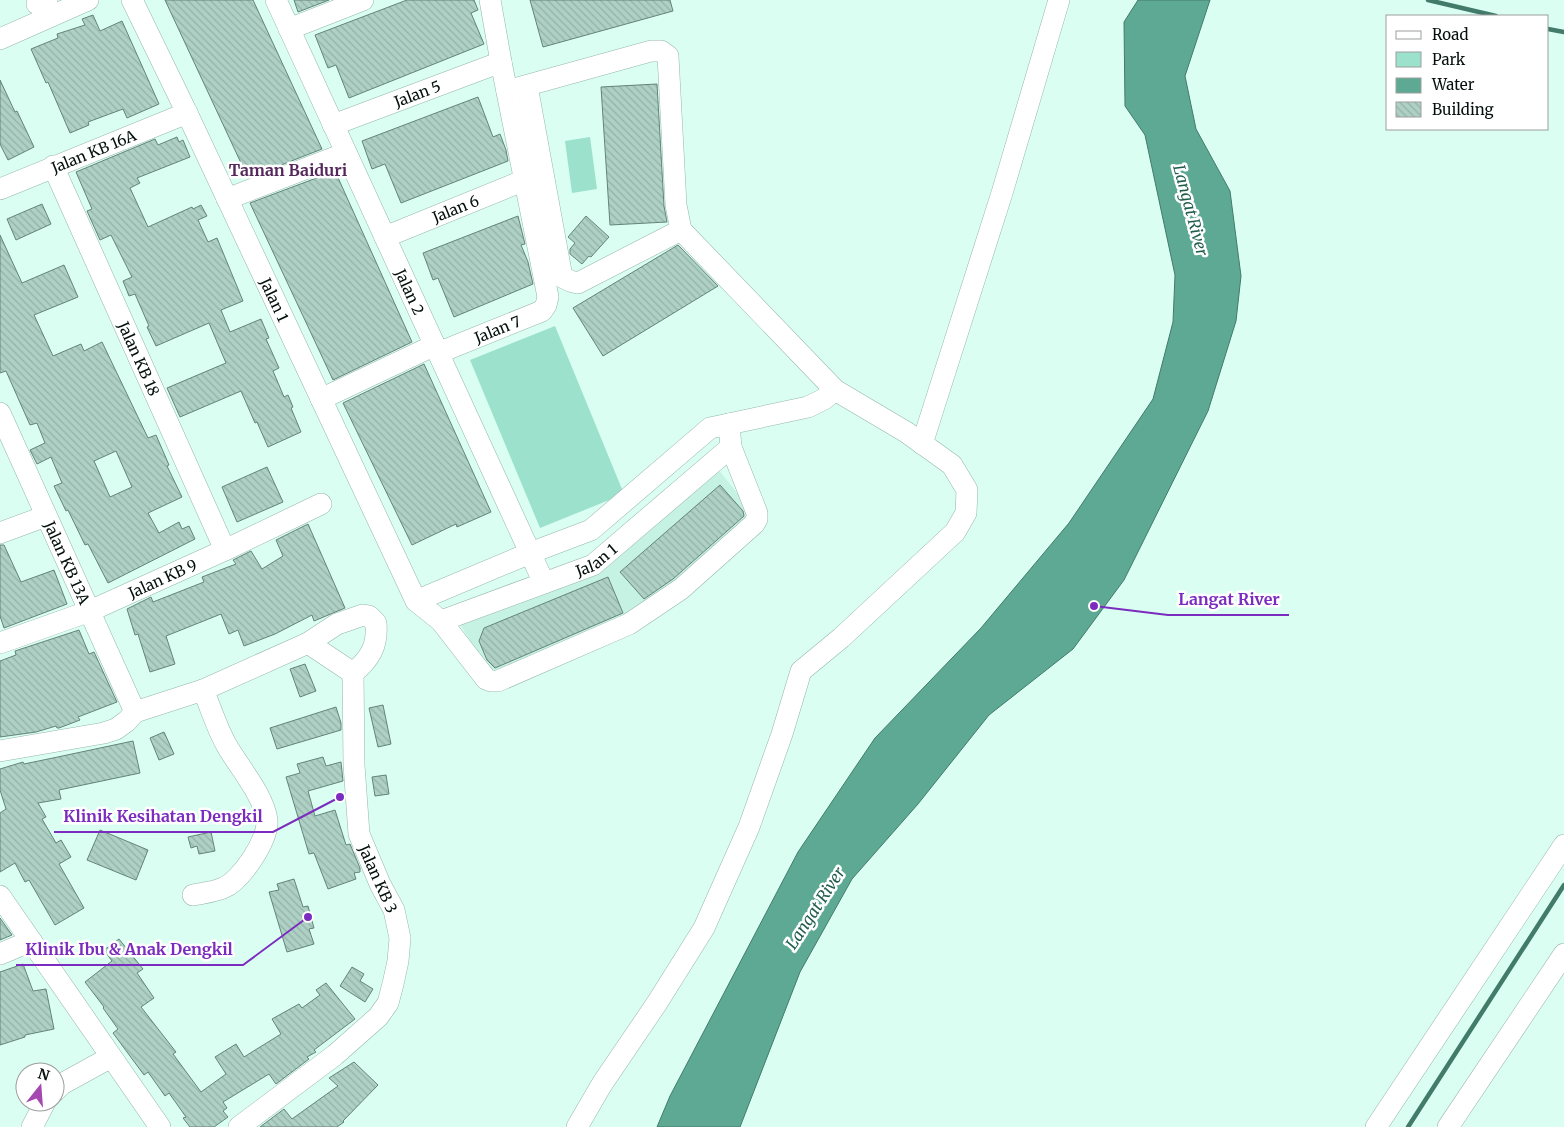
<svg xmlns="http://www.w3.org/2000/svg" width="1564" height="1127" viewBox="0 0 1564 1127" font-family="Merriweather,serif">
  <defs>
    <pattern id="building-back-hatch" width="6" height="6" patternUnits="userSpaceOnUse" patternTransform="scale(1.25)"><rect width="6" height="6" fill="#aed0c5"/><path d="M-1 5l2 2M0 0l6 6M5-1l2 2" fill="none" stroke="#94b2a8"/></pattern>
  </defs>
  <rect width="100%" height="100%" fill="#dafef2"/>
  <polygon fill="#c6f2e4" points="718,469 753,513 649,605 492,677 460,624 606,568"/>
  <g fill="#9be1cc">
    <polygon points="590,137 597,189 572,193 565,141"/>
    <polygon points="555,326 624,494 540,528 470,360"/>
  </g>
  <polygon fill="#5ea994" stroke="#437b6b" points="1138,0 1210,0 1185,76 1196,129 1230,191 1241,276 1236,321 1208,411 1124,580 1073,649 989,715 918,804 852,879 800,972 740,1127 657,1127 670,1096 798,852 875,738 981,628 1069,523 1153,399 1173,322 1175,275 1145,135 1125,106 1124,22"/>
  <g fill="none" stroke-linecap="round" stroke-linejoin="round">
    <g stroke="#437b6b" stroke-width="4.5">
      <polyline points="1428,0 1496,16"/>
      <polyline points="1548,29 1564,32"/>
      <polyline points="1408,1127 1564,885"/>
    </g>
  </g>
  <g fill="url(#building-back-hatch)" stroke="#64847a" fill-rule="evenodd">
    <polygon points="165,0 253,0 322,149 248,178"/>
    <polygon points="294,0 329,0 298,12"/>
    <polygon points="407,0 474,0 478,10 471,13 484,44 349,98 336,65 328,68 315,35"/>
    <polygon points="530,0 670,0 673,11 543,47"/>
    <polygon points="93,15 100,31 122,21 159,104 127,118 123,109 88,122 89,125 70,133 48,82 46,83 31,49 58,38 57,34 85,25 82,19"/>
    <polygon points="0,80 15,112 17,111 34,147 8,160 0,144"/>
    <polygon points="657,84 664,206 667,222 610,225 601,87"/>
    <polygon points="478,97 493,137 500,134 506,150 508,161 401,203 385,164 372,169 362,141"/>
    <polygon points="177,137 179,142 183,140 190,157 137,178 140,183 130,188 148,227 192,207 193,209 201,205 207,216 198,220 208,242 217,238 243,301 221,310 230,332 261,319 269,338 266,339 279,368 273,371 284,397 288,395 293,407 291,408 301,432 268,447 257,422 255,423 241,391 180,417 167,388 226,363 209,323 156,346 147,327 149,326 135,294 129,296 123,281 132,277 111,235 100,240 87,211 92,209 76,172 155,139 158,145"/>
    <polygon points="335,171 412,342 333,380 250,203"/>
    <polygon points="42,204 51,224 16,240 7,219"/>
    <polygon points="518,216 525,244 521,245 528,262 533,284 454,317 438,278 433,280 423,253"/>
    <polygon points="586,216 609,237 591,257 589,256 582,264 570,254 570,249 575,243 568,237"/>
    <path d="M0,235L22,283L64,265L78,297L34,315L53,356L81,344L84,351L102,342L148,438L156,435L169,465L167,466L182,497L148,513L159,533L179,522L182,529L189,526L195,539L108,583L88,544L85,545L68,510L66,511L54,486L62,483L51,457L37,464L30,450L45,443L37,423L30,425L6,371L0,373ZM116,451L132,487L110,497L94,461Z"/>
    <polygon points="678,245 718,286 603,356 573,308"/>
    <polygon points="424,364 491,512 457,527 456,524 412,545 343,403"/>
    <polygon points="267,467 283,502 237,522 222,487"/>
    <polygon points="720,485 743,511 744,516 673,579 644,599 620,572"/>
    <polygon points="308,524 345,608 314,621 312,615 275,634 244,646 238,630 229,634 221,614 166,636 175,664 150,672 138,634 135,635 127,609 151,597 153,602 204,582 202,577 236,564 233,560 251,551 262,569 283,556 276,540"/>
    <polygon points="0,545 4,545 21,582 54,570 67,604 4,628 0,616"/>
    <polygon points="608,577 623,613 495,668 487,660 479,641 484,628"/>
    <polygon points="79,630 89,654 94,652 117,702 78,717 80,720 59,728 57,728 56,726 36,732 0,737 0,661 16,655 15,651"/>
    <polygon points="305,664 316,691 300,697 290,669"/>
    <polygon points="383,705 391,744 378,747 369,708"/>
    <polygon points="336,707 341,723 341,730 277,749 270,728"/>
    <polygon points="164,732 174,754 159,760 150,738"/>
    <polygon points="133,741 140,773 59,790 61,799 38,803 46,817 42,819 56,843 61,840 71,857 59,864 84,908 55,925 29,880 25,882 15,863 0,872 0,813 6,809 0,790 0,769 23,762 24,764 53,758"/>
    <polygon points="323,757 326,766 341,762 343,781 308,791 315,816 335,810 346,845 350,844 360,868 360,872 354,873 356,879 328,889 314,853 309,854 286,777 300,773 297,764"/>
    <polygon points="386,775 389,794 375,796 372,777"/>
    <polygon points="100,830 148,850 136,880 87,860"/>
    <polygon points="211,832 215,851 199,854 197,846 191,848 188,837"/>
    <polygon points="294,879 303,907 308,906 314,928 309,929 314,944 287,952 269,892 279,890 277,884"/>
    <polygon points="0,918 12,935 0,940"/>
    <polygon points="119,939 143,969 137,973 154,998 141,1007 176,1052 173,1054 201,1092 226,1074 215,1057 236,1044 244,1057 281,1034 272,1019 299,1004 302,1008 320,995 316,990 326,983 355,1019 314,1050 316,1052 307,1057 309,1059 276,1084 269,1074 223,1102 227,1108 223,1111 228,1117 214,1127 190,1127 183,1118 186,1117 169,1093 165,1096 148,1072 144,1075 113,1033 118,1029 103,1008 104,1007 85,982 112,961 104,950"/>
    <polygon points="23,964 33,991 46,989 54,1029 25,1035 25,1037 0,1045 0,972"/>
    <polygon points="352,967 364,974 360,981 373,989 365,1002 340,986"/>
    <polygon points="354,1062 378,1085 343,1121 344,1122 337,1127 260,1127 284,1109 292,1119 338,1086 329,1078"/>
  </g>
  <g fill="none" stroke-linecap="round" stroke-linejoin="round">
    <g stroke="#95b6ab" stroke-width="22">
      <g id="minor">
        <path id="s1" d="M132,0L187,113L416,601L441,621L593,565L731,447L729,424"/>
        <path id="s2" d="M276,0L544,583"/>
        <polyline points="37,4 47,0"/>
        <polyline points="289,29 363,0"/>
        <polyline points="0,39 88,0"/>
        <polyline points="527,86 562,277 570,281 578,283 681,230"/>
        <polyline points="507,91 651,51 661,51 668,56 676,205 681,230 835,390 906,432 952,465 967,490 966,513 955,532 841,638 801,671 782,734 749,827 704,928 657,1003 602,1084 577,1127"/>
        <path id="s3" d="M333,125L501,62"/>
        <path id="s4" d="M53,166L225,550"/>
        <path id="s5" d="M0,189L187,113"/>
        <polyline points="227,199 346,153"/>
        <path id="s6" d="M385,237L525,180"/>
        <path id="s7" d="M438,353L542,311L546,305L548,297L501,62L490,0"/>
        <polyline points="321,399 435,345"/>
        <path id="s8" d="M0,413L135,712"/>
        <polyline points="922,444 1002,193 1059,0"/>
        <polyline points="0,533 46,516"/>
        <polyline points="416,601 530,553 591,530 710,428 808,407 824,399 835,390"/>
        <polyline points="441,621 486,679 491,681 498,681 629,624 681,589 754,524 757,519 757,513 731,447"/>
        <path id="s9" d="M0,643L90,611L225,550L321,504"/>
        <path d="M0,751L104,733L116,729L127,721L135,712L203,690L308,643L337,624L363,615L369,616L376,623C378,646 370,659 353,673"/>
        <path d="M193,895C203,893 214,892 223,888C241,881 269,839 267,820C264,796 239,767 227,746C217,729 211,708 203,690"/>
        <polyline points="0,896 160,1127"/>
        <polyline points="0,954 31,941"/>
        <polyline points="55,1091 62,1084 111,1057"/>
        <polyline points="32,1127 45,1102"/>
        <polyline points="239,1127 335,1055 378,1017 388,1003 393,984 398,961 400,938 394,910 380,884 359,834 354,765 353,673 308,643"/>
        <polyline points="1376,1127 1564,845"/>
        <polyline points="1448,1127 1564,954"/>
      </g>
    </g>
    <use href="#minor" stroke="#fff" stroke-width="21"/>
  </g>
  <g text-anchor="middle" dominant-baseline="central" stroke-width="5" stroke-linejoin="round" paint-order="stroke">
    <g font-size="15" fill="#04100c" stroke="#fff">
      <text stroke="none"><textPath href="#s3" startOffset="90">Jalan 5</textPath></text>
      <text stroke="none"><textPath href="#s5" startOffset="101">Jalan KB 16A</textPath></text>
      <text stroke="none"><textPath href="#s6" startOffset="76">Jalan 6</textPath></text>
      <text stroke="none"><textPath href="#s2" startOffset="321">Jalan 2</textPath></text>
      <text stroke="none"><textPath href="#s1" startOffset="332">Jalan 1</textPath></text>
      <text stroke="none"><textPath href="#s7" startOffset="64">Jalan 7</textPath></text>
      <text stroke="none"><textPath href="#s4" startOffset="211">Jalan KB 18</textPath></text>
      <text stroke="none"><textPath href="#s1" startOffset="864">Jalan 1</textPath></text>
      <text stroke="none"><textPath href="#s8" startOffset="164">Jalan KB 13A</textPath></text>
      <text stroke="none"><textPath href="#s9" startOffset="175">Jalan KB 9</textPath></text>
      <text transform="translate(378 879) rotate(66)">Jalan KB 3</text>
    </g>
    <g font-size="16" font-weight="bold" fill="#55285b" stroke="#fff">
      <text x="288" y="170">Taman Baiduri</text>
    </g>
    <g font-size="16" font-style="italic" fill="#205c4d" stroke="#fff">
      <text transform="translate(1191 210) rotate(75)">Langat River</text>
      <text transform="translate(815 908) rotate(-57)">Langat River</text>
    </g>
  </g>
  <path fill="none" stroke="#7b2cbf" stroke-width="2" d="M1094 606L1168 615H1289M340 797L273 832H54M308 917L243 965H16"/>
  <g fill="#7b2cbf" stroke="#fff" stroke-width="2">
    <circle cx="1094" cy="606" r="5"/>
    <circle cx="340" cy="797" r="5"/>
    <circle cx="308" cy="917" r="5"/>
  </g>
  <g font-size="16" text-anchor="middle" font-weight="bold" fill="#7b2cbf" stroke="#fff" stroke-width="5" stroke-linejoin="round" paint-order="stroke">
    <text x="1229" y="605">Langat River</text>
    <text x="163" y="822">Klinik Kesihatan Dengkil</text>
    <text x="129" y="955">Klinik Ibu &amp; Anak Dengkil</text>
  </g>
  <rect x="1386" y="15" width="162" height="115" fill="#ffffff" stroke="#9b9f9e"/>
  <rect x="1396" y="31" width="25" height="8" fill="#ffffff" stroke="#9b9f9e"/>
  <text x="1432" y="40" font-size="15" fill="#04100c">Road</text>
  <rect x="1396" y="52" width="25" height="15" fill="#9be1cc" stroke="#9b9f9e"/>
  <text x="1432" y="65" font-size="15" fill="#04100c">Park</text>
  <rect x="1396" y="78" width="25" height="15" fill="#5ea994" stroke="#9b9f9e"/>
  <text x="1432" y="90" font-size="15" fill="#04100c">Water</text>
  <rect x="1396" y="102" width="25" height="15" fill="url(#building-back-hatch)" stroke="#9b9f9e"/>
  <text x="1432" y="115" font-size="15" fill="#04100c">Building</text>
  <g transform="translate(40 1087) rotate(17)"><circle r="24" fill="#ffffff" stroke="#9b9f9e"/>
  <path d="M0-4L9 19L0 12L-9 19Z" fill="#a547b0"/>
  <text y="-8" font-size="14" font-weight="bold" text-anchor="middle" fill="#04100c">N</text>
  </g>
</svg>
